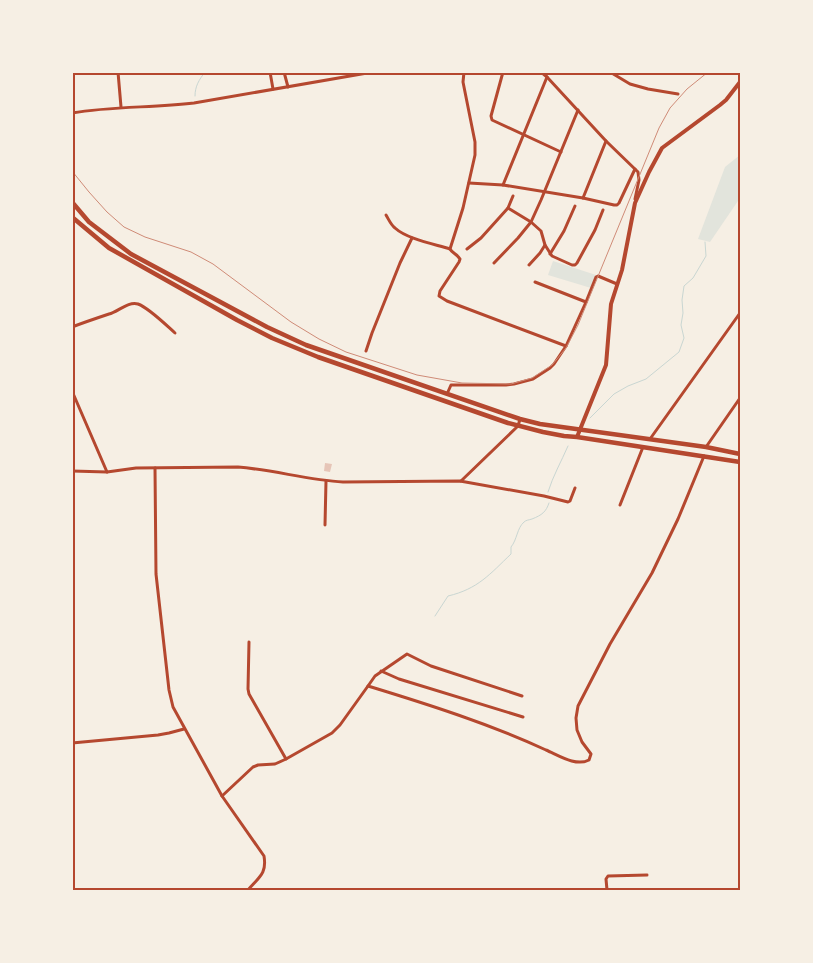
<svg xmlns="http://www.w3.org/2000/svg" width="813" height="963" viewBox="0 0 813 963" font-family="'DM Sans',sans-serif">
  <rect width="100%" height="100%" fill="#f6efe4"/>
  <g fill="#e2e4dc">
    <polygon points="740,155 740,198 710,242 698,239 725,167"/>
    <polygon points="553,261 596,275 591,288 548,275"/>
  </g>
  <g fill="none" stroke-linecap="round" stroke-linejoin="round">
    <g stroke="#c9d6d2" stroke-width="1">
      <path d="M195,96C195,86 199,80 205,72"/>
      <polyline points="590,418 614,394 628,386 646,379 679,352 684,338 681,325 683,313 682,300 684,286 693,278 706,256 705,242"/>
      <path d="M548,492C553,476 561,462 568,446"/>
      <path d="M435,616L448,596C478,589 490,574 511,554V547C517,540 517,528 524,522C526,520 529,520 532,519C542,515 546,512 549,503"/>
    </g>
  </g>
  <polygon fill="#e6c5b7" points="325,463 332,464 330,472 324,471"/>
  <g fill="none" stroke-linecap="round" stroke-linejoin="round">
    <g stroke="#b5482f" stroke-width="3">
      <polyline points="118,72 121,107"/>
      <polyline points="270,72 273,89"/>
      <polyline points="284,72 288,87"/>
      <path d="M464,72L463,82L475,142V155L463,208L450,249C452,253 457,254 460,259L459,262L440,291L439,296L447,301L566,346"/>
      <polyline points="503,72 491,116 492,120 561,152"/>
      <polyline points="541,72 547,77 606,141 638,172 639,180 635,199"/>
      <polyline points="610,72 630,84 648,89 678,94"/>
      <path d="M72,113C112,106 153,108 194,103L373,72"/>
      <polyline points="469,183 503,185 583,198 614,205 617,205 619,203 635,169"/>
      <polyline points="503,185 547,77"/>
      <polyline points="583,198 606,141"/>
      <polyline points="508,208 531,222 541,231 545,245 552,256 572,265 575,265 577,263 595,230 603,210"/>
      <path d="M386,215C389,220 391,225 395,228C407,239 434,244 450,249"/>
      <polyline points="467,249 481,238 508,208 513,196"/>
      <polyline points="550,254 564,231 575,206"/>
      <polyline points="494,263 518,238 531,222 541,200 578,110"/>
      <polyline points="529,265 540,253 545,245"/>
      <polyline points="535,282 586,302"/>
      <path d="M72,327C85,322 97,318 109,314C118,312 128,301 138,304C149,308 166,325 175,333"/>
      <polyline points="366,351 372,333 400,263 412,238"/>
      <polyline points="72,391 107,472"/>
      <polyline points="447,394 451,385 506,385 514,384 533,379 550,368 554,364 566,346 586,302 596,277 598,276 617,284"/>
      <polyline points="650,439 740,313"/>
      <polyline points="706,447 740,398"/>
      <path d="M155,468L156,574L169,690L173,707L222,796L264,856C267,874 259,877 248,890"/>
      <path d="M72,471L107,472L136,468L238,467C274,470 308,480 343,482L460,481L544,496L568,502L570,501L575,488"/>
      <polyline points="461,481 518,426 520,419"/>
      <polyline points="620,505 643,447"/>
      <polyline points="325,525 326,481"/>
      <polyline points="249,642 248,689 249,694 286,759"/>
      <polyline points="381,671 399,679 523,717"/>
      <path d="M522,696L431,666L407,654L375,676L368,686C427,704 490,724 546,750C558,755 576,767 589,760L591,754L582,742L577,730L576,718L578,706L610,644L652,573L678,519L704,456"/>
      <polyline points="72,743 158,735 169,733 184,729"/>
      <polyline points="222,796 253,767 258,765 275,764 286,759 332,733 340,725 368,686"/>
      <polyline points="607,890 606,879 608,876 647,875"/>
    </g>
    <polyline stroke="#b5482f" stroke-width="4" points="577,437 606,365 611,304 622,270 635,203 649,172 662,148 720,105 726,100 740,82"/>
    <g stroke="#b5482f" stroke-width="4.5">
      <polyline points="72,202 89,222 131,254 267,327 306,345 520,419 540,424 706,447 740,454"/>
      <polyline points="72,217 109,248 237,320 272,338 318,357 508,423 543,432 564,436 577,437 740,462"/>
    </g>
    <polyline stroke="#cf8b77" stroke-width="1" points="72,171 89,192 107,212 124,227 145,237 191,252 213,264 291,322 319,339 346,352 417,375 462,383 511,384 532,378 552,365 566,348 578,325 659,128 670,108 687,89 708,72"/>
  </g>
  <rect width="813" height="963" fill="none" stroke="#f6efe4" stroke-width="148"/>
  <rect x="74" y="74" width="665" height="815" fill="none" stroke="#b5482f" stroke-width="2"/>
</svg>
